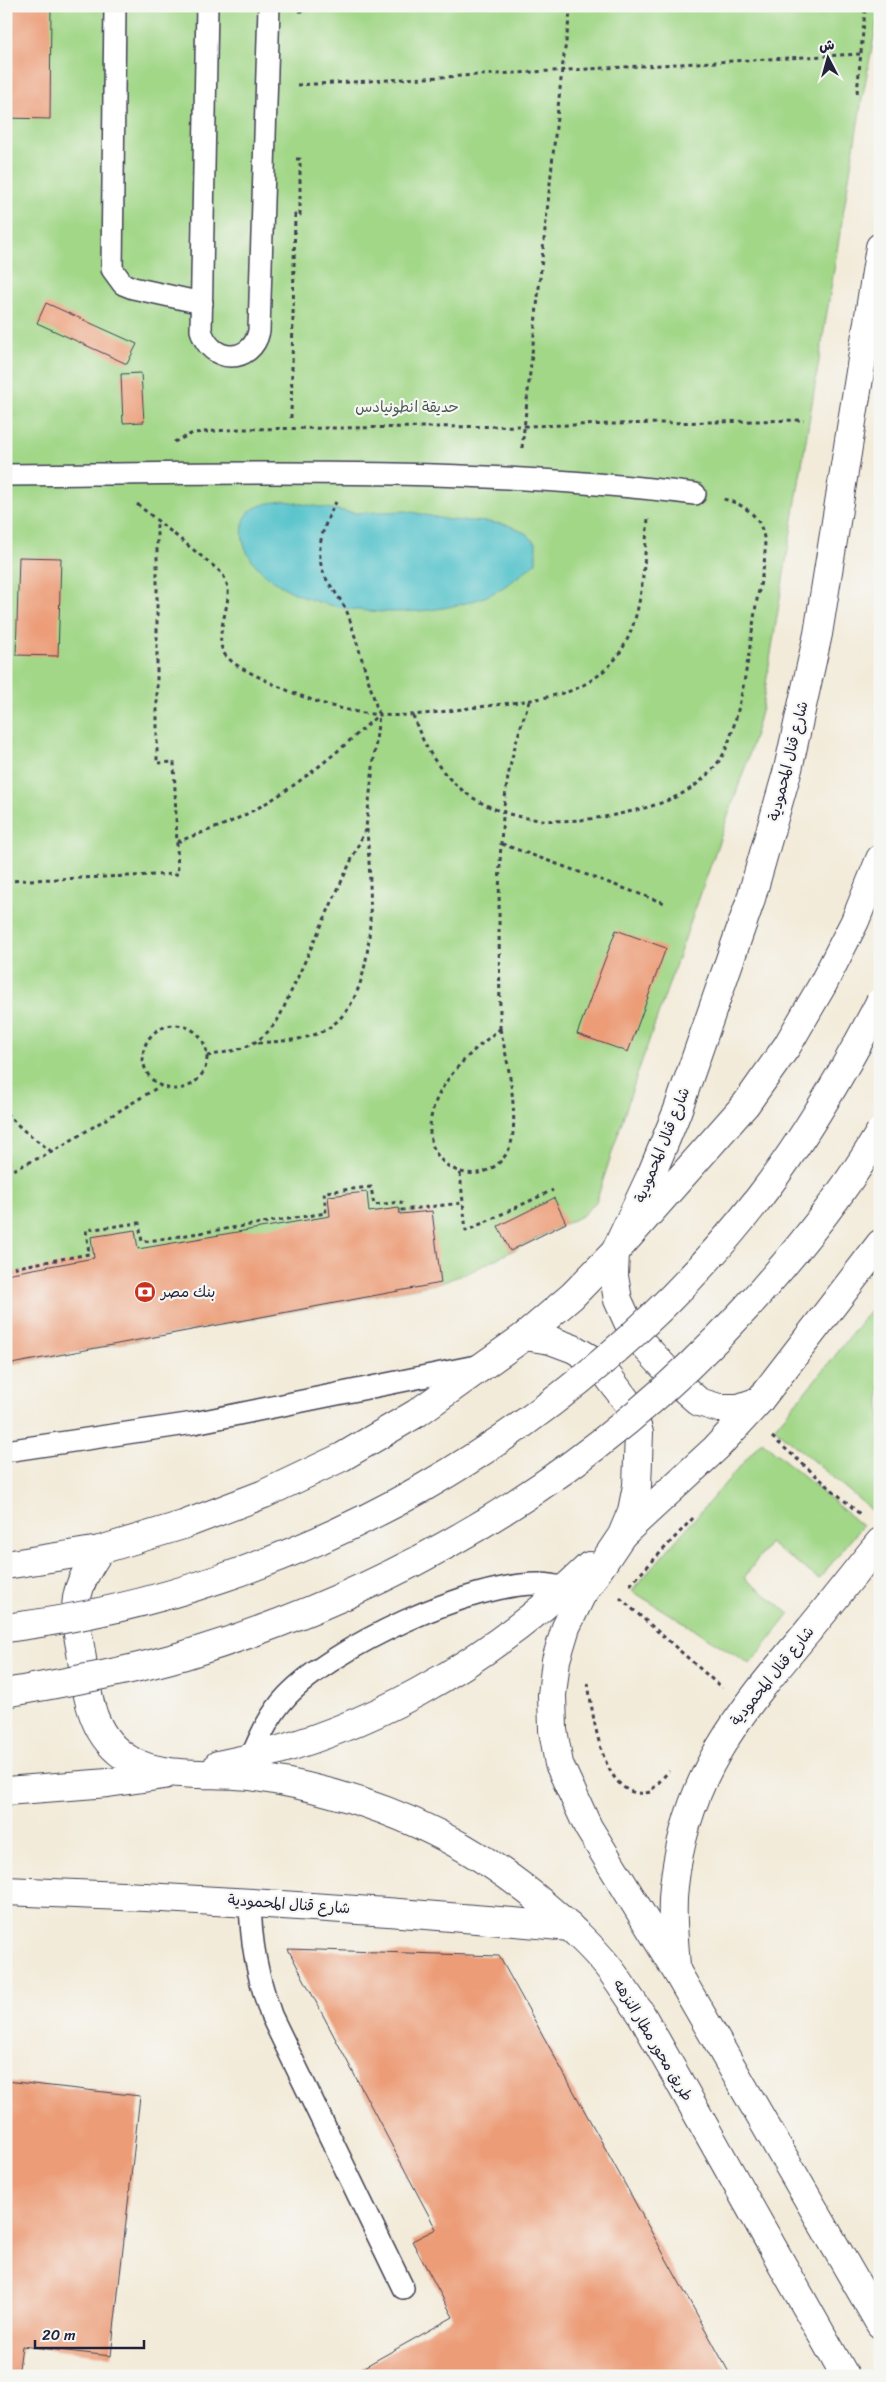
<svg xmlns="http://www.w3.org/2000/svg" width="886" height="2382" viewBox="0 0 886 2382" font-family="Sriracha,'Playpen Sans Arabic',sans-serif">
  <rect width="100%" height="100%" fill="#f6f6f2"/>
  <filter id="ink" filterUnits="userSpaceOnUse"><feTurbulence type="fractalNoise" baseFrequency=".02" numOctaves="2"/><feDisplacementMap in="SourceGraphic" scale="10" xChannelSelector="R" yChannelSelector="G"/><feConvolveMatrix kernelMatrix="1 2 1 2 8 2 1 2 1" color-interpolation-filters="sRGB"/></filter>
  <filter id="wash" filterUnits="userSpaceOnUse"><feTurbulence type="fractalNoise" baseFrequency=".0096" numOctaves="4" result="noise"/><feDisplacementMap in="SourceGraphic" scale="20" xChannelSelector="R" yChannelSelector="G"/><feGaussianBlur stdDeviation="1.12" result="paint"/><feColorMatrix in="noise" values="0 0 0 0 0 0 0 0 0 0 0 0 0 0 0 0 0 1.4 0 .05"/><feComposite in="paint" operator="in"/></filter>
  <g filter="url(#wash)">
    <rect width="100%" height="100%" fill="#f3ebd9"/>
    <g fill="#a2d788" stroke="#627c62">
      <polygon points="6,6 880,6 861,105 762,708 748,759 638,1072 596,1202 583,1215 472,1271 441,1283 6,1365"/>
      <polygon points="880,1297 880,1504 874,1512 774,1428 831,1361"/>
      <polygon points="762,1441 862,1526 819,1579 769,1543 744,1578 790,1614 750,1664 632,1591"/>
    </g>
    <path fill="#55c3cb" stroke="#3c7283" d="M285,501L355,513L407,511L449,520L488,522L508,525L527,534L536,544V562C519,577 501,591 479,599C428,617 349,617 299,595C273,584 237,558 243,526C244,518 248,511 255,508C264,503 275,502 285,501Z"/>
    <g id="blocks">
      <g fill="#ec9d78">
        <polygon points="6,6 51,6 50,119 6,118"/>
        <polygon points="46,303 137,344 127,364 37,323"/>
        <polygon points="141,373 144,422 123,423 121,374"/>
        <polygon points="19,557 61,558 58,656 16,655"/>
        <polygon points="616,930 666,948 628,1052 577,1034"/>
        <polygon points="367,1192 369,1212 399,1208 400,1214 432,1211 441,1283 6,1365 6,1274 94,1258 91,1237 135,1230 138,1249 330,1216 328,1196"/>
        <polygon points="554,1198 566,1223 510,1251 498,1226"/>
        <polygon points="288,1949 499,1956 731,2376 348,2376 453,2317 412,2241 436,2229"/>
        <polygon points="6,2081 140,2096 111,2356 22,2346 18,2376 6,2376"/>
      </g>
    </g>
  </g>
  <g filter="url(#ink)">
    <use href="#blocks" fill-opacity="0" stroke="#414053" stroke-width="1"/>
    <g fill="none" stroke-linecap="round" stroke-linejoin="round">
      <g stroke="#414053" stroke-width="24">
        <g id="lane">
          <polyline points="115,6 112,269 123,284 133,288 202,303"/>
          <path d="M207,6L201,330C210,364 252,365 259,331L269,6"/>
          <path d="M6,475C236,473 467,466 695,494"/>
          <polyline points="6,1451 194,1423 481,1365"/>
          <path d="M251,1758C260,1736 270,1714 287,1696C333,1647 472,1582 540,1584C549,1584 558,1587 567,1588"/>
          <path d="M250,1901C251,1945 257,1974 271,2015L403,2288"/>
        </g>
      </g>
      <g stroke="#414053" stroke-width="30">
        <g id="secondary">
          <polyline points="525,1336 550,1340 574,1349 598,1363 631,1407 639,1433 637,1486 632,1511 622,1535 581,1596 566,1627 556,1660 552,1695 553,1730 559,1764 588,1827 677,1972 880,2324"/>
          <polyline points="759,1401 739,1408 719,1408 699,1402 682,1387 642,1343 628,1322 618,1300 614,1276 615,1252 652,1173 677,1112 750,902 788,769 818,634 880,247"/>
          <polyline points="624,1533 716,1448 759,1401 880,1244"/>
          <path d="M100,1550C90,1566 80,1580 77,1598C74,1616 78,1635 81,1652C87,1693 90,1737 130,1760C164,1780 218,1771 256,1777C366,1794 463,1834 547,1907C569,1926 591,1945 609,1968C620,1982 629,1998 640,2012L845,2376"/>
          <polyline points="6,1565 100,1550 183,1525 264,1494 342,1457 417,1413 525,1336 572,1296 615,1252 746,1104 787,1046 823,984 855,921 880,859"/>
          <path d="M218,1765C360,1737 486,1665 589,1566"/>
          <polyline points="6,1791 108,1783 164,1775"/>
          <path d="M6,1891C195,1898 382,1910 570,1927"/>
          <path d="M676,1966C674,1939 671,1913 674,1886C686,1775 740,1712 809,1630C833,1601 856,1571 880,1542"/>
        </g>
      </g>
      <g stroke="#414053" stroke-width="3" stroke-dasharray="4 4" stroke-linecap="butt">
        <polyline points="299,11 302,11 302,6"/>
        <polyline points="297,85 860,54"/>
        <polyline points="857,93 865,11"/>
        <polyline points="291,418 295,215 300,215 300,159 295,159 295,157"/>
        <polyline points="174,442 193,433 239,429 524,426 804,420"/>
        <polyline points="522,448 562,70 571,6"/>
        <path d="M137,504L222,573C225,579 229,586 228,594C228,612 213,641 226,656C235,666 249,672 261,678C299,697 337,711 380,715C410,717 440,712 470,708C502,704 536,701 567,692C586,686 604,673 616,658C645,620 643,564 648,519"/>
        <polyline points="6,599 10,598"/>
        <path d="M413,715C446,816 533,835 628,812C657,806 687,796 708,774C715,767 722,758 726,749C743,705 749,652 756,605C760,582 770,553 762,530C757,513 739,502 723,499"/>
        <path d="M177,842C194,835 211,830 228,823C284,798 333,757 378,715"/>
        <polyline points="502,844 667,904"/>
        <polyline points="6,881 178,874 174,762 157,763 157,522"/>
        <circle cx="175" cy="1057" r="32"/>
        <path d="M500,1029C507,1056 521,1123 509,1149C488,1192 428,1174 430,1128C431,1086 470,1052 500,1029Z"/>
        <path d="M500,1029C500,945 495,859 508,777C513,750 521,725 530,699"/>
        <path d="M258,1043C281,1041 305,1041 325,1030C383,998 370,884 367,829"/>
        <path d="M207,1056C241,1049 257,1049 279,1018L366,828L379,715L349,617C344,603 335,593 327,580C312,554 323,526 336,502"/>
        <polyline points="6,1113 22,1129 52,1152"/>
        <polyline points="6,1173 52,1152 160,1086"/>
        <polyline points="460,1173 466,1231 553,1190"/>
        <polyline points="6,1269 89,1254 86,1230 139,1223 142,1242 326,1213 324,1192 371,1187 374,1205 401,1202 402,1210 462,1203"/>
        <polyline points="772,1437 861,1515"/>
        <polyline points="630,1585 694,1517"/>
        <polyline points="620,1598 722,1688"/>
        <path d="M588,1683C593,1714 602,1805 650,1792L669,1771"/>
      </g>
      <use href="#lane" stroke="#fff" stroke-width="21"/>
      <use href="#secondary" stroke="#fff" stroke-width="28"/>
      <g stroke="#414053" stroke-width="30" stroke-linecap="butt">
        <g id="secondary-bridge">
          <path d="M6,1628C300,1591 577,1432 759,1198C806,1137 844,1071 880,1002"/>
          <path d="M6,1693C66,1682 127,1672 185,1655C402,1589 593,1475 746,1308C795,1254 843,1195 880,1132"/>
        </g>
      </g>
      <use href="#secondary-bridge" stroke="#fff" stroke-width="28"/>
    </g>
  </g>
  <defs>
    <g id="bank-disc" transform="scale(1.125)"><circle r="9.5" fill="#c8321e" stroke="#f6f6f2"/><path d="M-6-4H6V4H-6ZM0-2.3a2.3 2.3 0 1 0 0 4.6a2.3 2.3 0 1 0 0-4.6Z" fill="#fff"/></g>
  </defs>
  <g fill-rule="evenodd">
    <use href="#bank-disc" x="145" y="1292"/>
  </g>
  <g text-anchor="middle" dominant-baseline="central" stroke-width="4.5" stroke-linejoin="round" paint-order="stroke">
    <g font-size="15" fill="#485852" stroke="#f6f6f2">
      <text x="407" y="407">حديقة انطونيادس</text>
    </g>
    <g font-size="15" fill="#22223b" stroke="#f6f6f2">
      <text transform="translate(788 761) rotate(-76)">شارع قنال المحمودية</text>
      <text transform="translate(662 1145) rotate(-68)">شارع قنال المحمودية</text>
      <text transform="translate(772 1676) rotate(-51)">شارع قنال المحمودية</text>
      <text transform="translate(289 1904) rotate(4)">شارع قنال المحمودية</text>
      <text transform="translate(653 2040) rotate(59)">طريق محور مطار النزهه</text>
    </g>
    <g font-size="15" fill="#22223b" stroke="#f6f6f2" text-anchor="start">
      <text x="161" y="1292">بنك مصر</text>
    </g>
  </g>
  <rect width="886" height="2382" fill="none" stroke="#f6f6f2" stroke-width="25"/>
  <g transform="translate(828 58) rotate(354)" stroke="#f6f6f2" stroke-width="4" paint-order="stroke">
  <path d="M0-4L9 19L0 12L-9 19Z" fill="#22223b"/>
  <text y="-8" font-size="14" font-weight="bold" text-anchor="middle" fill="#22223b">ش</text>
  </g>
  <path d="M35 2340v8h109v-8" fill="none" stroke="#22223b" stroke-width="2.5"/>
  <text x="42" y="2340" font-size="15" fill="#22223b" stroke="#f6f6f2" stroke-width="4" paint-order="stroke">20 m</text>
</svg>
